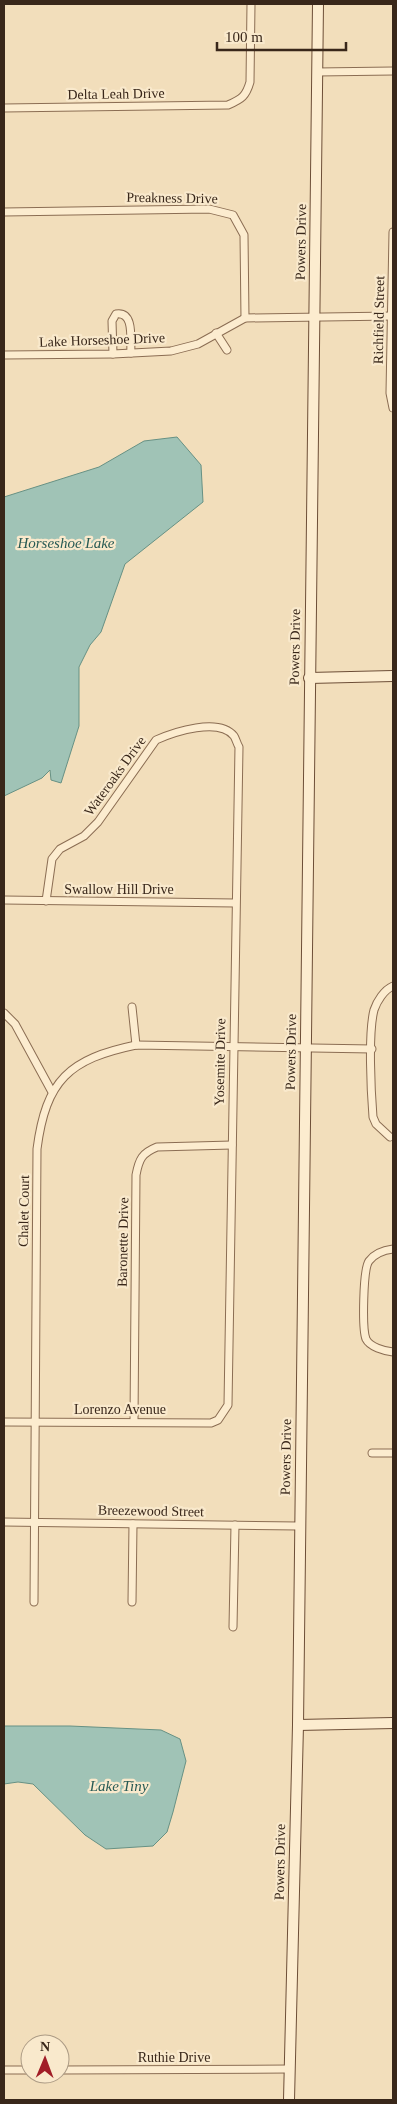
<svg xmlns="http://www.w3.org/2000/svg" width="397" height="2104" viewBox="0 0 397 2104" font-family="'Times New Roman',serif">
  <rect width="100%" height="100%" fill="#f2debb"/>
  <g fill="#a0c3b6" stroke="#679184">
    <polygon points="177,437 201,465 203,502 125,564 101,632 90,645 79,667 79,726 61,783 51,780 50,770 42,778 4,796 4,497 99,467 144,441"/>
    <polygon points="4,1726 70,1726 161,1730 180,1739 186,1761 173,1812 167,1832 153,1846 106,1849 85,1835 33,1784 18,1782 4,1784"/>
  </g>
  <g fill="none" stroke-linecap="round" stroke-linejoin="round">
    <g stroke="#8b6d53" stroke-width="9">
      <g id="street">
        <polyline points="317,72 393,71"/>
        <path d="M4,108L228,105C242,99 246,96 250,82L251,4"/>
        <polyline points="4,212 209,209 233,215 244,235 245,318"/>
        <polyline points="393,232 390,393 393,408"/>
        <polyline points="216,333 227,350"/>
        <path d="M113,354L112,321L116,314C135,311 130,340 131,353"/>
        <polyline points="4,355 113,354 171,351 198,344 245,318 393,316"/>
        <polyline points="4,900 235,903"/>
        <polyline points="132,1007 136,1045"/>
        <polyline points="4,1013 15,1024 52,1092"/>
        <path d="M390,1137L376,1124L373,1117C371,1092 368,1033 374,1010C377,1001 384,990 393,986"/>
        <path d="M393,1249C385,1250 375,1253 369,1261C363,1269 362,1329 366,1339C370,1347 384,1351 393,1352"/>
        <path d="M134,1421L136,1175C139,1159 142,1153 157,1147L232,1145"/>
        <path d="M4,1422L211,1423L218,1420L228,1405L239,747C237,744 236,739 234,736C219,717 174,732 156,740L98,822L84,836L60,849L52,859L46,901"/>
        <polyline points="372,1453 393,1453"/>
        <polyline points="4,1522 298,1526"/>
        <path d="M34,1602L37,1149C46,1080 69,1059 136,1045L372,1049"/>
        <polyline points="132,1602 133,1524"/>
        <polyline points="233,1627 235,1525"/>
        <polyline points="4,2070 30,2070"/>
        <polyline points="60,2070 289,2069"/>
      </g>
    </g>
    <g stroke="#6d4e37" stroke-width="12">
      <g id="secondary">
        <polyline points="309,678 393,676"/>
        <polyline points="298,1725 393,1723"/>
        <polyline points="289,2100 298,1725 318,4"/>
      </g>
    </g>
    <use href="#street" stroke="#fceccf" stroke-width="7"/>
    <use href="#secondary" stroke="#fceccf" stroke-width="10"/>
  </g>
  <g text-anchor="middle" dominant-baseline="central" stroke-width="4.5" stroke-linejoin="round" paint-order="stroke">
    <g font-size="14" fill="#39271a" stroke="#f9e9cc">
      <text transform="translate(116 94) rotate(-1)">Delta Leah Drive</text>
      <text transform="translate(172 198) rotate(1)">Preakness Drive</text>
      <text transform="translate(301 242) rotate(-89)">Powers Drive</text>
      <text transform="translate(379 320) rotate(-89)">Richfield Street</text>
      <text transform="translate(102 340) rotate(-2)">Lake Horseshoe Drive</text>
      <text transform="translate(295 647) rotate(-89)">Powers Drive</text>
      <text transform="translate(115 776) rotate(-54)">Wateroaks Drive</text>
      <text x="119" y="889">Swallow Hill Drive</text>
      <text transform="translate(291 1052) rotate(-89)">Powers Drive</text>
      <text transform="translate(220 1062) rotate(-89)">Yosemite Drive</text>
      <text transform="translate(24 1211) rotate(-89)">Chalet Court</text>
      <text transform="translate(123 1242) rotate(-89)">Baronette Drive</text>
      <text x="120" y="1409">Lorenzo Avenue</text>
      <text transform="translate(286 1457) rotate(-89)">Powers Drive</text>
      <text transform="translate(151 1511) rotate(1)">Breezewood Street</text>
      <text transform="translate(280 1862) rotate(-89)">Powers Drive</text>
      <text x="174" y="2057">Ruthie Drive</text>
    </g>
    <g font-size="15" font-style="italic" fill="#275a54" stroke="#f9e9cc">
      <text x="66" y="543">Horseshoe Lake</text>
      <text x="119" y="1786">Lake Tiny</text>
    </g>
  </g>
  <rect width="397" height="2104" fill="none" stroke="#39271a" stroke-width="10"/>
  <g transform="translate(45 2059) rotate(1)"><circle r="24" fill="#f9e9cc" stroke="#ac9b85"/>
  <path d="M0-4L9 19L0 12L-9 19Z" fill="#a11d27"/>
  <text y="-8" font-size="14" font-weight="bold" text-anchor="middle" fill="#39271a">N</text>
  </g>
  <path d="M217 42v8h129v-8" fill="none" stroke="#39271a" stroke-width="2.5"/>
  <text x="225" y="42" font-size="15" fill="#39271a" stroke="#f9e9cc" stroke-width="4" paint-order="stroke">100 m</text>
</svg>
